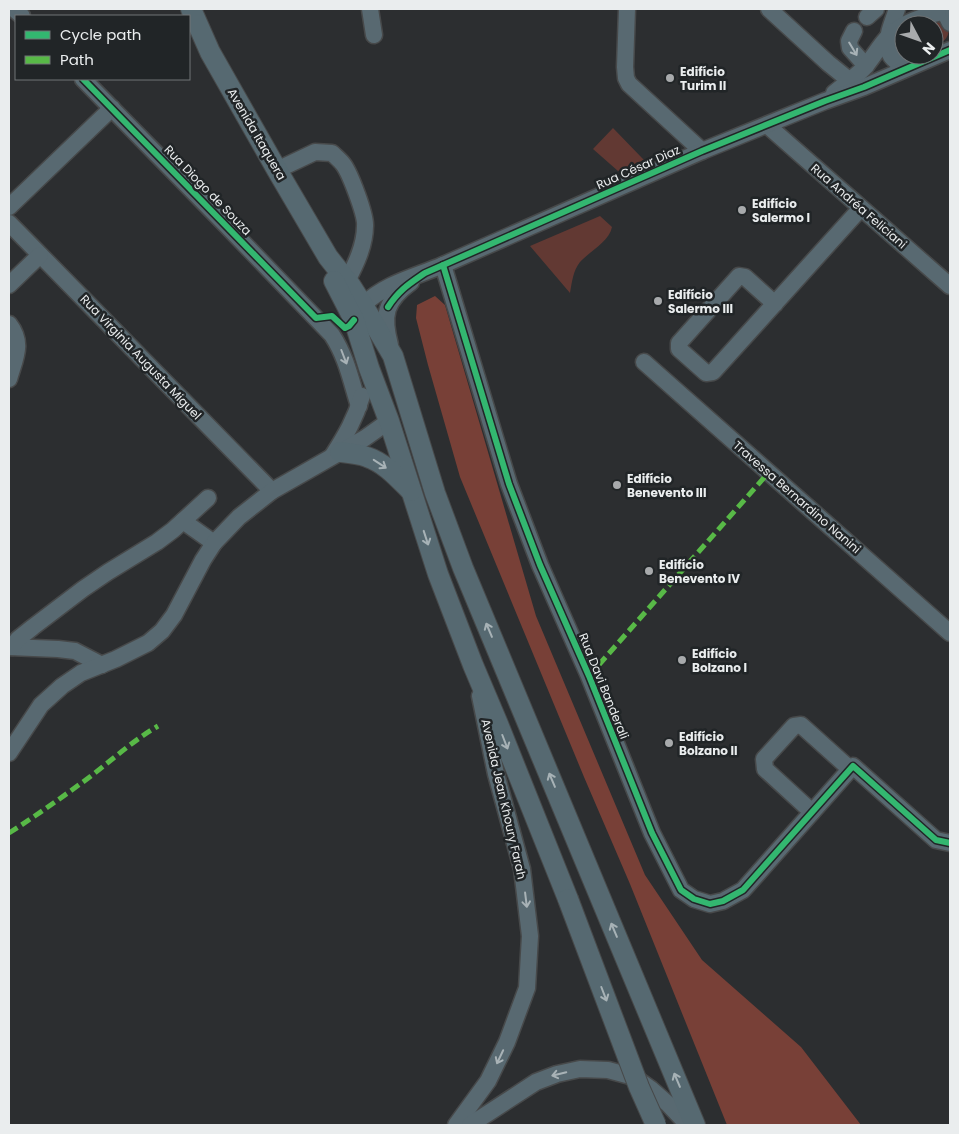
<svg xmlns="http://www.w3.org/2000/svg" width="959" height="1134" viewBox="0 0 959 1134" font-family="Poppins,sans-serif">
  <rect width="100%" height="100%" fill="#2c2e30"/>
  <g fill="#623933">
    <path d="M940,19L949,29C948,40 943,42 934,45V25H921Z"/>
    <polygon points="613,128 642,158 644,160 618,171 593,149"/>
    <path d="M600,216L612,227C609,242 590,251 580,262C573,271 572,282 570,293L530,246Z"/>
  </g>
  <polygon fill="#784037" points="435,296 445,305 536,616 645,875 702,960 801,1047 861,1125 727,1125 630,884 584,777 460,477 428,365 416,318 417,305"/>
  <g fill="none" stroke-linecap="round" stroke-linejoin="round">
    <g stroke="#47494a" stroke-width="19">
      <g id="minor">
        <polyline points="14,9 22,16"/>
        <polyline points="370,9 374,35"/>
        <polyline points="627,9 625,67 626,78 629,84 702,151"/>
        <polyline points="769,9 828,63 849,80"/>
        <path d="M897,9C889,32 876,58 909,67"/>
        <polyline points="867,17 876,9"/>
        <polyline points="947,17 950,23"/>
        <polyline points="854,31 849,41 850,48 866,66"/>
        <path d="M83,79L226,225L332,335C347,358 351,381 359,406"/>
        <path d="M834,93C844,85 855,77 864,68C872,59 878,48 886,39C899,24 919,17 938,13"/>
        <polyline points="767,125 950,286"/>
        <path d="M277,170L315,152L332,153C336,157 340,160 343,164C350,173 366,215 365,226C365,245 356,264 347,281"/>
        <polyline points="9,207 112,108"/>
        <polyline points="9,223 272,491"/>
        <polyline points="443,265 509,484 540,565 589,676 652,833 681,890 694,899 710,904 723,901 743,890 853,766 936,840 950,843"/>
        <polyline points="9,285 40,255"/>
        <polyline points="775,304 745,277 739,276 679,343 679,349 706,373 713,372 861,208"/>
        <path d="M363,305C386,283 415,277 443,265L702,151L825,101L864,87L950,50"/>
        <path d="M9,324C24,343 15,358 9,379"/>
        <path d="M390,345C382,315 385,301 411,282"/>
        <polyline points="644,362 950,633"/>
        <path d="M333,455C346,435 355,419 362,396"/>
        <polyline points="183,521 214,543"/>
        <polyline points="9,647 58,649 75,651 102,665"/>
        <polyline points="12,647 18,639 33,627 83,589 108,572 157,542 173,530 208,498"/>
        <polyline points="9,753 41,705 62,686 81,673 116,659 148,643 162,631 174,615 203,560 214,543 239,517 272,491 365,438 389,421"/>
        <polyline points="812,812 765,769 764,759 794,726 801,725 850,769"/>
        <polyline points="456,1125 488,1081 507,1042 527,988 530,936 522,869 496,774 480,696"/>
        <polyline points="470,1125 536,1082 557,1074 580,1069 608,1070 634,1077 651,1089 668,1104 688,1125"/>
      </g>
    </g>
    <g stroke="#47494a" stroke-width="22">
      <g id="major">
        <polyline points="191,9 210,52 277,170 328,257 351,286 363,305 393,356 435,493 463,568 695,1125"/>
        <polyline points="334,281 354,320 369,368 389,421 438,574 473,665 498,724 568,899"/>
        <path d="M340,452C349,453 359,454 367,457C385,463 398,478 411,491"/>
      </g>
    </g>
    <use href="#minor" stroke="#586971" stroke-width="16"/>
    <use href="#major" stroke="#566971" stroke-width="20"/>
    <g stroke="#47494a" stroke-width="22" stroke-linecap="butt">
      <polyline id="major-bridge" points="568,899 639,1087 656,1125"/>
    </g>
    <use href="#major-bridge" stroke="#566971" stroke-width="20"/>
    <g stroke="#58b947" stroke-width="5" stroke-dasharray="10 5" stroke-linecap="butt">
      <polyline points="589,676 769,472"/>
      <path d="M9,833C37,815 64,796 91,776C113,759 134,740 158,726"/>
    </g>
    <g stroke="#212527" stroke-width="9">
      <g id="cycleway">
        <polyline points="83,79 316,318 332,316 345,328 349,326 354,320"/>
        <polyline points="443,265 509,484 540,565 589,676 652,833 681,890 694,899 710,904 723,901 743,890 853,766 936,840 950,843"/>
        <path d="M388,307C399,290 409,284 425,273L702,151L825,101L864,87L950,50"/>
      </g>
    </g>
    <use href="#cycleway" stroke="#33b770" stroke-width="6"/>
  </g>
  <defs><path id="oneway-shaft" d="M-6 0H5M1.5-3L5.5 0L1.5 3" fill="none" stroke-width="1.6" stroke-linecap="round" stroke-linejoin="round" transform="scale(1.25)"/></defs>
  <g stroke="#a8b2b6">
    <use href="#oneway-shaft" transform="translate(853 49) rotate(59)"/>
    <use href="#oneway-shaft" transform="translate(344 357) rotate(69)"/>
    <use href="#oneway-shaft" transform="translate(526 900) rotate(83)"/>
    <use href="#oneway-shaft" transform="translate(500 1057) rotate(115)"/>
    <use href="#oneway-shaft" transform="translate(559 1074) rotate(166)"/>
  </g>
  <g stroke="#a7b2b6">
    <use href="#oneway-shaft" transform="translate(380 464) rotate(33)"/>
    <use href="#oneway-shaft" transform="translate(426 538) rotate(72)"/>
    <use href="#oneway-shaft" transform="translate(489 630) rotate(-113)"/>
    <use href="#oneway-shaft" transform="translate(505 742) rotate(69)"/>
    <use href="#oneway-shaft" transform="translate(552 780) rotate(-113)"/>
    <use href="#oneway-shaft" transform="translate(614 930) rotate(-113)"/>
    <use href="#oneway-shaft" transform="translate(604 994) rotate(69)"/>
    <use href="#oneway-shaft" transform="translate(677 1080) rotate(-113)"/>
  </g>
  <g fill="#a8aaac" stroke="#212527" stroke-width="2">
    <circle cx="670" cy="78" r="5"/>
    <circle cx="742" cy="210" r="5"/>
    <circle cx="658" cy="301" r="5"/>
    <circle cx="617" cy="485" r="5"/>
    <circle cx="649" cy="571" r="5"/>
    <circle cx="682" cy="660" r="5"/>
    <circle cx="669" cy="743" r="5"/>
  </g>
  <g text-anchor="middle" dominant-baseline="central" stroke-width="5" stroke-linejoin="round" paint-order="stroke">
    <g font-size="12" font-weight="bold" fill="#eaedee" stroke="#212527" text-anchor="start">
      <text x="680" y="71">Edifício<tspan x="680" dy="14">Turim II</tspan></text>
      <text x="752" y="203">Edifício<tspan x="752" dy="14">Salermo I</tspan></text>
      <text x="668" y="294">Edifício<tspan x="668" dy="14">Salermo III</tspan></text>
      <text x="627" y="478">Edifício<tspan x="627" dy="14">Benevento III</tspan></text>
      <text x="659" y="564">Edifício<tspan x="659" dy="14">Benevento IV</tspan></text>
      <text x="692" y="653">Edifício<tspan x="692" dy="14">Bolzano I</tspan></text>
      <text x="679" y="736">Edifício<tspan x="679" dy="14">Bolzano II</tspan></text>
    </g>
    <g font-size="12" fill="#eaedee" stroke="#212527">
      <text transform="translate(257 134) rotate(60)">Avenida Itaquera</text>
      <text transform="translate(638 167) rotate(-24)">Rua César Diaz</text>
      <text transform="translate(208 190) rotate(46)">Rua Diogo de Souza</text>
      <text transform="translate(859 206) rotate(41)">Rua Andréa Feliciani</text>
      <text transform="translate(141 357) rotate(46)">Rua Virginia Augusta Miguel</text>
      <text transform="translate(797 497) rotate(41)">Travessa Bernardino Nanini</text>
      <text transform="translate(604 686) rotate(68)">Rua Davi Banderali</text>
      <text transform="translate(504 799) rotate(77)">Avenida Jean Khoury Farah</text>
    </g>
  </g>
  <rect width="959" height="1134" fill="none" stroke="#eaedee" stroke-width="20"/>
  <rect x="15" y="15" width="175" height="65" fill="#212527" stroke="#717577"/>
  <rect x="25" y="31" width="25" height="8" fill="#33b770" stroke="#717577"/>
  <text x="60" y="40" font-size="15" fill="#eaedee">Cycle path</text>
  <rect x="25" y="56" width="25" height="8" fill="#58b947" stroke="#717577"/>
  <text x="60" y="65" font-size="15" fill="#eaedee">Path</text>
  <g transform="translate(919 40) rotate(131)"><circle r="24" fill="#212527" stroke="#717577"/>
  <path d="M0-4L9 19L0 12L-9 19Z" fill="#a8aaac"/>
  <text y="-8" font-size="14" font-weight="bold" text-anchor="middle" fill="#eaedee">N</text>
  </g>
</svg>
